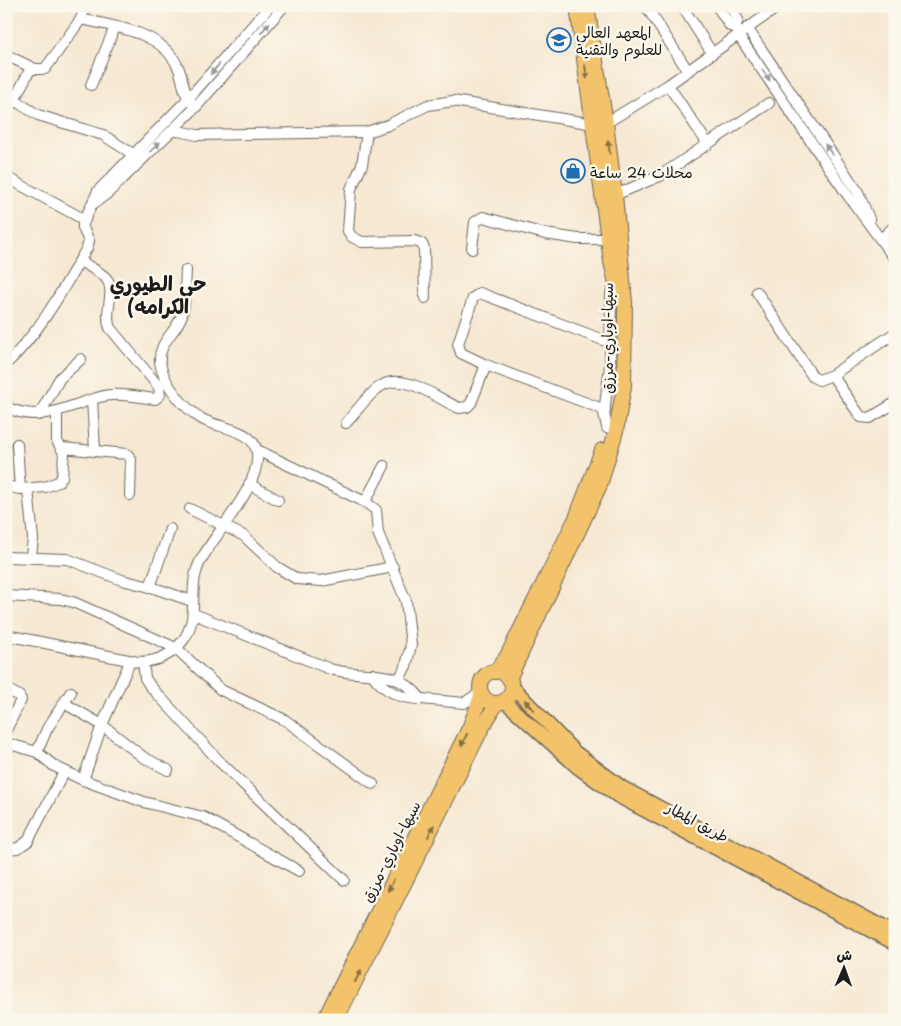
<svg xmlns="http://www.w3.org/2000/svg" width="901" height="1026" viewBox="0 0 901 1026" font-family="'Playpen Sans','Playpen Sans Arabic',sans-serif">
  <rect width="100%" height="100%" fill="#fbf7ec"/>
  <filter id="ink" filterUnits="userSpaceOnUse"><feTurbulence type="fractalNoise" baseFrequency=".02" numOctaves="2"/><feDisplacementMap in="SourceGraphic" scale="10" xChannelSelector="R" yChannelSelector="G"/><feConvolveMatrix kernelMatrix="1 2 1 2 8 2 1 2 1" color-interpolation-filters="sRGB"/></filter>
  <filter id="wash" filterUnits="userSpaceOnUse"><feTurbulence type="fractalNoise" baseFrequency=".0096" numOctaves="4" result="noise"/><feDisplacementMap in="SourceGraphic" scale="20" xChannelSelector="R" yChannelSelector="G"/><feGaussianBlur stdDeviation="1.12" result="paint"/><feColorMatrix in="noise" values="0 0 0 0 0 0 0 0 0 0 0 0 0 0 0 0 0 1.4 0 .05"/><feComposite in="paint" operator="in"/></filter>
  <g filter="url(#wash)">
    <rect width="100%" height="100%" fill="#f6e8d2"/>
  </g>
  <g filter="url(#ink)">
    <g fill="none" stroke-linecap="round" stroke-linejoin="round">
      <g stroke="#68635c" stroke-width="12">
        <g id="minor">
          <polyline points="646,6 688,71"/>
          <polyline points="682,6 712,53"/>
          <polyline points="717,6 730,26 735,27 738,20 730,6"/>
          <path d="M81,19C115,27 162,31 178,67C184,80 182,92 192,103"/>
          <polyline points="747,28 858,192 869,219"/>
          <polyline points="738,35 849,197 895,259"/>
          <polyline points="6,55 35,69 45,69 81,19 85,6"/>
          <polyline points="91,85 115,27"/>
          <polyline points="668,85 708,144"/>
          <polyline points="14,100 38,115 103,135 139,158"/>
          <polyline points="6,104 14,100 31,68"/>
          <polyline points="173,130 197,135 367,132 388,125 428,105 453,101 594,124 606,123 668,85 779,6"/>
          <polyline points="367,132 362,165 351,189 348,231 352,237 362,242 415,241 422,244 424,248 425,298"/>
          <polyline points="6,177 85,220"/>
          <polyline points="615,195 660,176 769,103"/>
          <polyline points="93,204 108,193 196,107 284,6"/>
          <polyline points="881,239 895,226"/>
          <polyline points="472,249 475,222 483,217 545,234 578,239 609,239"/>
          <polyline points="757,292 813,377 819,380 832,375 895,333"/>
          <path d="M6,364C41,331 63,289 87,248L89,241L83,228V223L98,191L188,99L270,6"/>
          <polyline points="832,375 861,417 870,418 895,403"/>
          <polyline points="92,400 95,450"/>
          <path d="M6,407C41,424 67,406 100,397C117,392 138,397 155,399L160,395L159,387L110,328C103,312 117,291 106,278C99,271 88,267 80,260"/>
          <polyline points="605,410 486,365 461,353 458,344 473,298 480,293 611,343"/>
          <polyline points="39,415 60,378 81,359"/>
          <path d="M346,423C357,411 367,395 381,386C404,371 438,399 459,408L467,407L471,403L486,365"/>
          <polyline points="607,428 604,413 610,365 611,293 616,283"/>
          <polyline points="17,444 20,489"/>
          <polyline points="62,448 127,454 131,459 130,495"/>
          <polyline points="257,450 365,502 376,510 378,533 406,601 411,645 406,666 399,679"/>
          <polyline points="249,484 278,500"/>
          <polyline points="6,486 20,489 45,487 58,482 62,477 64,453 57,441 57,413"/>
          <polyline points="28,489 33,539 31,556"/>
          <polyline points="365,502 384,466"/>
          <polyline points="190,509 244,536 277,567 297,579 321,581 393,567"/>
          <polyline points="6,557 67,559 122,580 154,588 192,601"/>
          <polyline points="150,587 170,529"/>
          <polyline points="6,596 60,599 73,602 176,648 221,690 285,720 373,784"/>
          <path d="M194,614L330,669C365,679 395,665 421,699L464,703L481,692"/>
          <path d="M6,635L138,662C157,662 173,655 184,639C201,614 186,587 201,560C216,532 261,485 257,453C254,428 219,429 202,419C184,408 163,384 160,362C158,342 176,333 182,315C186,301 185,284 186,270"/>
          <polyline points="143,662 145,678 150,686 220,762 344,880"/>
          <path d="M372,674C384,691 400,699 421,699"/>
          <polyline points="6,689 19,696 21,700 6,730"/>
          <polyline points="64,703 102,725 143,757 168,770"/>
          <polyline points="6,743 37,752 54,766 83,780 144,802 203,817 299,871"/>
          <polyline points="37,752 47,729 71,692"/>
          <polyline points="83,780 102,725 130,662"/>
          <polyline points="6,849 18,848 28,841 64,772"/>
        </g>
      </g>
      <g stroke="#68635c" stroke-width="15">
        <g id="major">
          <polyline points="512,686 574,751 622,787 895,933"/>
          <polyline points="504,701 578,768 617,796 895,944"/>
        </g>
      </g>
      <g stroke="#68635c" stroke-width="16">
        <g id="highway">
          <polyline points="577,6 611,262 616,283"/>
          <circle cx="496" cy="687" r="16"/>
          <polyline points="495,672 507,656 576,518 602,450"/>
          <polyline points="509,679 600,485 616,431 624,386 625,302 615,195 606,123 587,6"/>
          <polyline points="324,1020 470,726 482,694"/>
          <polyline points="336,1020 481,730 497,703"/>
        </g>
      </g>
      <use href="#minor" stroke="#fff" stroke-width="10"/>
      <use href="#major" stroke="#f2c36a" stroke-width="12"/>
      <use href="#highway" stroke="#f2c36a" stroke-width="14"/>
    </g>
    <defs><path id="oneway-solid" d="M-6-.8H1V-3.2L6.5 0L1 3.2V.8H-6Z" transform="scale(1.25)"/></defs>
    <g fill="#999">
      <use href="#oneway-solid" transform="translate(265 28) rotate(-49)"/>
      <use href="#oneway-solid" transform="translate(215 69) rotate(131)"/>
      <use href="#oneway-solid" transform="translate(766 75) rotate(55)"/>
      <use href="#oneway-solid" transform="translate(155 147) rotate(-45)"/>
      <use href="#oneway-solid" transform="translate(829 150) rotate(-125)"/>
    </g>
    <g fill="#877043">
      <use href="#oneway-solid" transform="translate(586 72) rotate(82)"/>
      <use href="#oneway-solid" transform="translate(609 147) rotate(-97)"/>
      <use href="#oneway-solid" transform="translate(529 705) rotate(-132)"/>
      <use href="#oneway-solid" transform="translate(464 740) rotate(117)"/>
      <use href="#oneway-solid" transform="translate(431 831) rotate(-63)"/>
      <use href="#oneway-solid" transform="translate(391 885) rotate(117)"/>
      <use href="#oneway-solid" transform="translate(358 976) rotate(-63)"/>
    </g>
  </g>
  <defs>
    <g id="university-ring" transform="scale(1.25)"><circle r="9.5" fill="#fbf7ec" stroke="#1f6fb2" stroke-width="1.5"/><path d="M0-5L7-2L0 1L-7-2ZM-4 1L0 2.5L4 1V4Q0 6-4 4Z" fill="#1f6fb2"/></g>
    <g id="shop-ring" transform="scale(1.25)"><circle r="9.5" fill="#fbf7ec" stroke="#1f6fb2" stroke-width="1.5"/><path d="M-5-2.5h2.3a2.7 3.5 0 0 1 5.4 0H5L5.5 6h-11ZM-1.5-2.5h3a1.5 2.3 0 0 0-3 0Z" fill="#1f6fb2"/></g>
  </defs>
  <g fill-rule="evenodd">
    <use href="#university-ring" x="559" y="40"/>
    <use href="#shop-ring" x="573" y="171"/>
  </g>
  <g text-anchor="middle" dominant-baseline="central" stroke-width="5" stroke-linejoin="round" paint-order="stroke">
    <g font-size="15" fill="#1c1c1c" stroke="#fbf7ec" text-anchor="start">
      <text x="576" y="31">المعهد العالي<tspan x="576" dy="17">للعلوم والتقنية</tspan></text>
      <text x="590" y="171">محلات 24 ساعة</text>
    </g>
    <g font-size="15" fill="#1c1c1c" stroke="#fbf7ec">
      <text transform="translate(606 338) rotate(-90)">سبها-اوباري-مرزق</text>
      <text transform="translate(698 821) rotate(28)">طريق المطار</text>
      <text transform="translate(390 851) rotate(-63)">سبها-اوباري-مرزق</text>
    </g>
    <g font-size="20" font-weight="bold" fill="#1c1c1c" stroke="#fbf7ec">
      <text x="158" y="283">حي الطيوري<tspan x="158" dy="23">(الكرامه</tspan></text>
    </g>
  </g>
  <rect width="901" height="1026" fill="none" stroke="#fbf7ec" stroke-width="25"/>
  <g transform="translate(844 968) rotate(2)" stroke="#fbf7ec" stroke-width="4" paint-order="stroke">
  <path d="M0-4L9 19L0 12L-9 19Z" fill="#1c1c1c"/>
  <text y="-8" font-size="14" font-weight="bold" text-anchor="middle" fill="#1c1c1c">ش</text>
  </g>
</svg>
